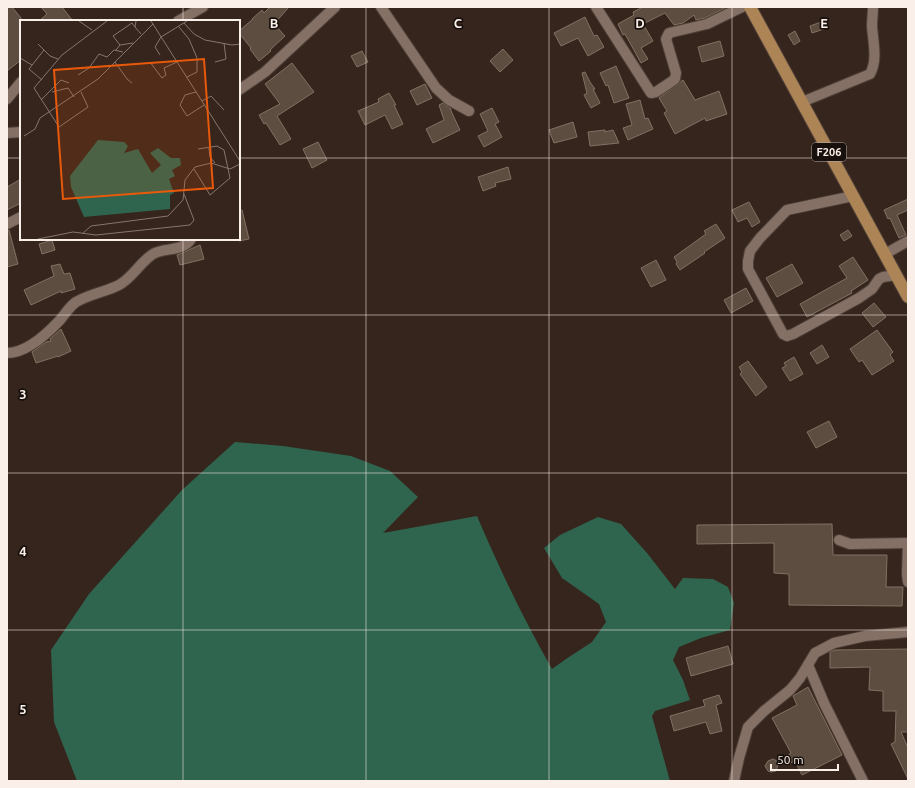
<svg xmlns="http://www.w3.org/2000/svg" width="915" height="788" viewBox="0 0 915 788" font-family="Ubuntu,sans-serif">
  <rect width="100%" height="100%" fill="#36251c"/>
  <path fill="#2f654e" d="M235,442L283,446L351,456L390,471L418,497L383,533L477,516C499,568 524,620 552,669L566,659L592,642L606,622L599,604L562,578L544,548L560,535L598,517L621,524L647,553L675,589L683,578L713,579L728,587L734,603L730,630L701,638L679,647L673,660L683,680L690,700L655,711L652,716L670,781H77L54,722L51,650L89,594L182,490Z"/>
  <g fill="#5d4d40" stroke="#817163">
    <polygon points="7,7 12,7 21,18 21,60 7,71"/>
    <polygon points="41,7 62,7 73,21 39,21 47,14"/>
    <polygon points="270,7 289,7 274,24 285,36 270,50 271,51 259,61 250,49 251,48 239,33 239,31 253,19 252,19 262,10 264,13"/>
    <polygon points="643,7 727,7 705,18 696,20 694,15 683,23 674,25 665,13 643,24 653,41 641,48 648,59 641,63 625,34 623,35 618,24 634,15 633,12"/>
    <polygon points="585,17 594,36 597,35 604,47 588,56 578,38 561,46 554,33"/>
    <polygon points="821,22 824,29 812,33 810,26"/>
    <polygon points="795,31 800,41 794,45 788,35"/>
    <polygon points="720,41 724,56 702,62 698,47"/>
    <polygon points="503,49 513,60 500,72 490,61"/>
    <polygon points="362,51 368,62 357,67 351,56"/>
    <polygon points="292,63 314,92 277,116 291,139 280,145 266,123 264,124 259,115 280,104 265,84"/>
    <polygon points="616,66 629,98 614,103 608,85 606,86 600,73"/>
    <polygon points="585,72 590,82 595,89 593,89 600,103 591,108 584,95 587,93 582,73"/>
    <polygon points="683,80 695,100 719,91 727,114 706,121 705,118 675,134 664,113 667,111 659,98"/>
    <polygon points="425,84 432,98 417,105 410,91"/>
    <polygon points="389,93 396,105 394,105 403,124 392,129 385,115 365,125 358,111 379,102 378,99"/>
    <polygon points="640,100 645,119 648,118 653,129 628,140 623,128 632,125 626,104"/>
    <polygon points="443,103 451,109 451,111 460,130 433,143 426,129 444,120 439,105"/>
    <polygon points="492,108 499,122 495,124 502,137 484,147 478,136 488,131 480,114"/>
    <polygon points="573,122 577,137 554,143 549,130"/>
    <polygon points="605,130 605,132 613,130 619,143 590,146 588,132"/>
    <polygon points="318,142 327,160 312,168 303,149"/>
    <polygon points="508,167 511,179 495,183 496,186 483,191 478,177"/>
    <polygon points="21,179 21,203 7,210 7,187"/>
    <polygon points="908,199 908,210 897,215 906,235 899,238 890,218 888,219 884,210"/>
    <polygon points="749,202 760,222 752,227 747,218 738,222 732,210"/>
    <polygon points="242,210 249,239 239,241 239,211"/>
    <polygon points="716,224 725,238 704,252 705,253 680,270 676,264 677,262 674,257 706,234 704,231"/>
    <polygon points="7,230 9,230 18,264 7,267"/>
    <polygon points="848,230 852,236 844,241 840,235"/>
    <polygon points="52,240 55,250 42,254 39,244"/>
    <polygon points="200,245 204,259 180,265 177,255"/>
    <polygon points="853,257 868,280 851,291 852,293 807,317 800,304 847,278 839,266"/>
    <polygon points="656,260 666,280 651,287 641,268"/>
    <polygon points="60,264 64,274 70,273 75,289 61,293 61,291 31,305 24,290 54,276 51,266"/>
    <polygon points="792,264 803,283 777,297 766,278"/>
    <polygon points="746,288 753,301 731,313 724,300"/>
    <polygon points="874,303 886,317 873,327 862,313"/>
    <polygon points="61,329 71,351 58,357 58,356 36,363 32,352 46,342 51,341 50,339"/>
    <polygon points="877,330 893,352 890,355 894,361 872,375 862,360 859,362 850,349"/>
    <polygon points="822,345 829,357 817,364 810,353"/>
    <polygon points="794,357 803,374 790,381 782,368 786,366 784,363"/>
    <polygon points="748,361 767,387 756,396 740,374 742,372 739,367"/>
    <polygon points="829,421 837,437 816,448 807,432"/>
    <polygon points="832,524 833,555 887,555 886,587 903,587 902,606 789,605 789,574 774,573 774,543 697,544 697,525"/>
    <polygon points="728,646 733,664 691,676 686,658"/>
    <polygon points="908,649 908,732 901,732 908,748 908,779 891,744 895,742 896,711 883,711 883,691 869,690 870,667 830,668 830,652 835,650"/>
    <polygon points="808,687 842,755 802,775 795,761 790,763 784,761 786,757 791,753 772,718 797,705 793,696"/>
    <polygon points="719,695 722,703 716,705 722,731 710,734 706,722 674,731 670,716 705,706 703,700"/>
    <polygon points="773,759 779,762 776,771 771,772 768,771 765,766 768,761"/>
  </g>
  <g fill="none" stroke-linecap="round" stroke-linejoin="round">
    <g stroke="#4e4038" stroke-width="12">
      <g id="minor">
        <polyline points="381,7 436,88 449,100 469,111"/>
        <polyline points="596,7 651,93 656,92 671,82 675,79 676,73 666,39 669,33 707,24 742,7"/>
        <polyline points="178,21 203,7"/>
        <polyline points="239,90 265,72 335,7"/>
        <polyline points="7,99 21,82"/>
        <path d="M802,102L870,74C878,60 873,42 872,26C872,20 873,13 873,7"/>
        <polyline points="7,133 21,132"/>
        <polyline points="853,196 787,210 760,238 750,251 748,261 748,269 783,334 787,336 793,334 859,298 872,289 879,279 883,277 896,275"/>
        <polyline points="7,224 21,217"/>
        <polyline points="885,254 908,241"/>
        <path d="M7,353C26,353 47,334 60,320C65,314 70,306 76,302C90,294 105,292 119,285C133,278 142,259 155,253C166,248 184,251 191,239"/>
        <polyline points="839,540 850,544 908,543"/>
        <polyline points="908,543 907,574 908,582"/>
        <polyline points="808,665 824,703 863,781"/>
        <polyline points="734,781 739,758 748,727 764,711 790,690 800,678 815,653 834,643 865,636 908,632"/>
      </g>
    </g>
    <g stroke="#4e4038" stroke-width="14">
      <polyline id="major" points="750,7 908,297"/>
    </g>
    <use href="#minor" stroke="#847065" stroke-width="10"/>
    <use href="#major" stroke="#ad8455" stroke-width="12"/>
  </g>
  <path fill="none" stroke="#fbefe9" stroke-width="1" stroke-opacity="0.55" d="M183,7V21M366,7V781M549,7V781M732,7V781M7,158H21M239,158H908M183,239V781M7,315H908M7,473H908M7,630H908"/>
  <g text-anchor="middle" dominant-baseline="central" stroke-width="3.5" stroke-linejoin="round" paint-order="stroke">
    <rect fill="#18100c" stroke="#b7aca7" stroke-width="1" x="812" y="143" width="34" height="18" rx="3"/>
    <g font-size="11" font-weight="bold" fill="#fbefe9">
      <text x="829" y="152">F206</text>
    </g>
  </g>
  <g transform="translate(20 20)">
    <rect width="220" height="220" fill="#36251c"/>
    <path d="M78,120L104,122L108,126L104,133L118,129L132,153L141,145L130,133L138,128L151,138H160L161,145L152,150L155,156L149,159L154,173L150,175V189L64,197L51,167L50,156Z" fill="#2f654e"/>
    <path fill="none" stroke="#85766e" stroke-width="1" d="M59,1L72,10M116,1L115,7L121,14M131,1L220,141M164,3L174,14L185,20L212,25L220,24M159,7L169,19L177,38V52L167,57M18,24L30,36L38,39M100,25L113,23M96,30L100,25L93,16L112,3L115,7M140,35L135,27L141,17L167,1M0,38L12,45M95,42L107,59L112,63M130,42L142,58L146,55L144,48L157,42M195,42L206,39L204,23M58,55L69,48L79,34L87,37L94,30L103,32M22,60L9,49L24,30M32,72L48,68L54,77M61,72L68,87L39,107L14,68L42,35L87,1M176,72L165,75L160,85L167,96L184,85M21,80L41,60L49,63M182,81L191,76L204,90M4,116L15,109L20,98L78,59L133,4M189,128L190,137L195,143M174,149L190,175L210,158L204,130L197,126L178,129M63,213L71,206L148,196L163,180L165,160L175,147L191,143L210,149L220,144M18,219L53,212L76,215L170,205L174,200L164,174"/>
    <path fill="#e8590c" fill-opacity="0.15" stroke="#e8590c" stroke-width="2" d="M184,39L193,168L43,179L34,50Z"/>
    <rect width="220" height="220" fill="none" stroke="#fbefe9" stroke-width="2"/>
  </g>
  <g font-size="13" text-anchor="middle" font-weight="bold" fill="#fbefe9" stroke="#18100c" stroke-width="3.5" stroke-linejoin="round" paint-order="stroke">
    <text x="274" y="28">B</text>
    <text x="458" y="28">C</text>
    <text x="640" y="28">D</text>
    <text x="824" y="28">E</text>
    <text x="23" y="399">3</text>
    <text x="23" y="556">4</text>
    <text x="23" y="714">5</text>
  </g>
  <rect width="915" height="788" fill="none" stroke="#fbefe9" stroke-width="16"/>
  <path d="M771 764v6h67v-6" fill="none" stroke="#fbefe9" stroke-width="2"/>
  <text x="777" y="764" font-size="12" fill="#fbefe9" stroke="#18100c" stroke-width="3" paint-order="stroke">50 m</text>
</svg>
